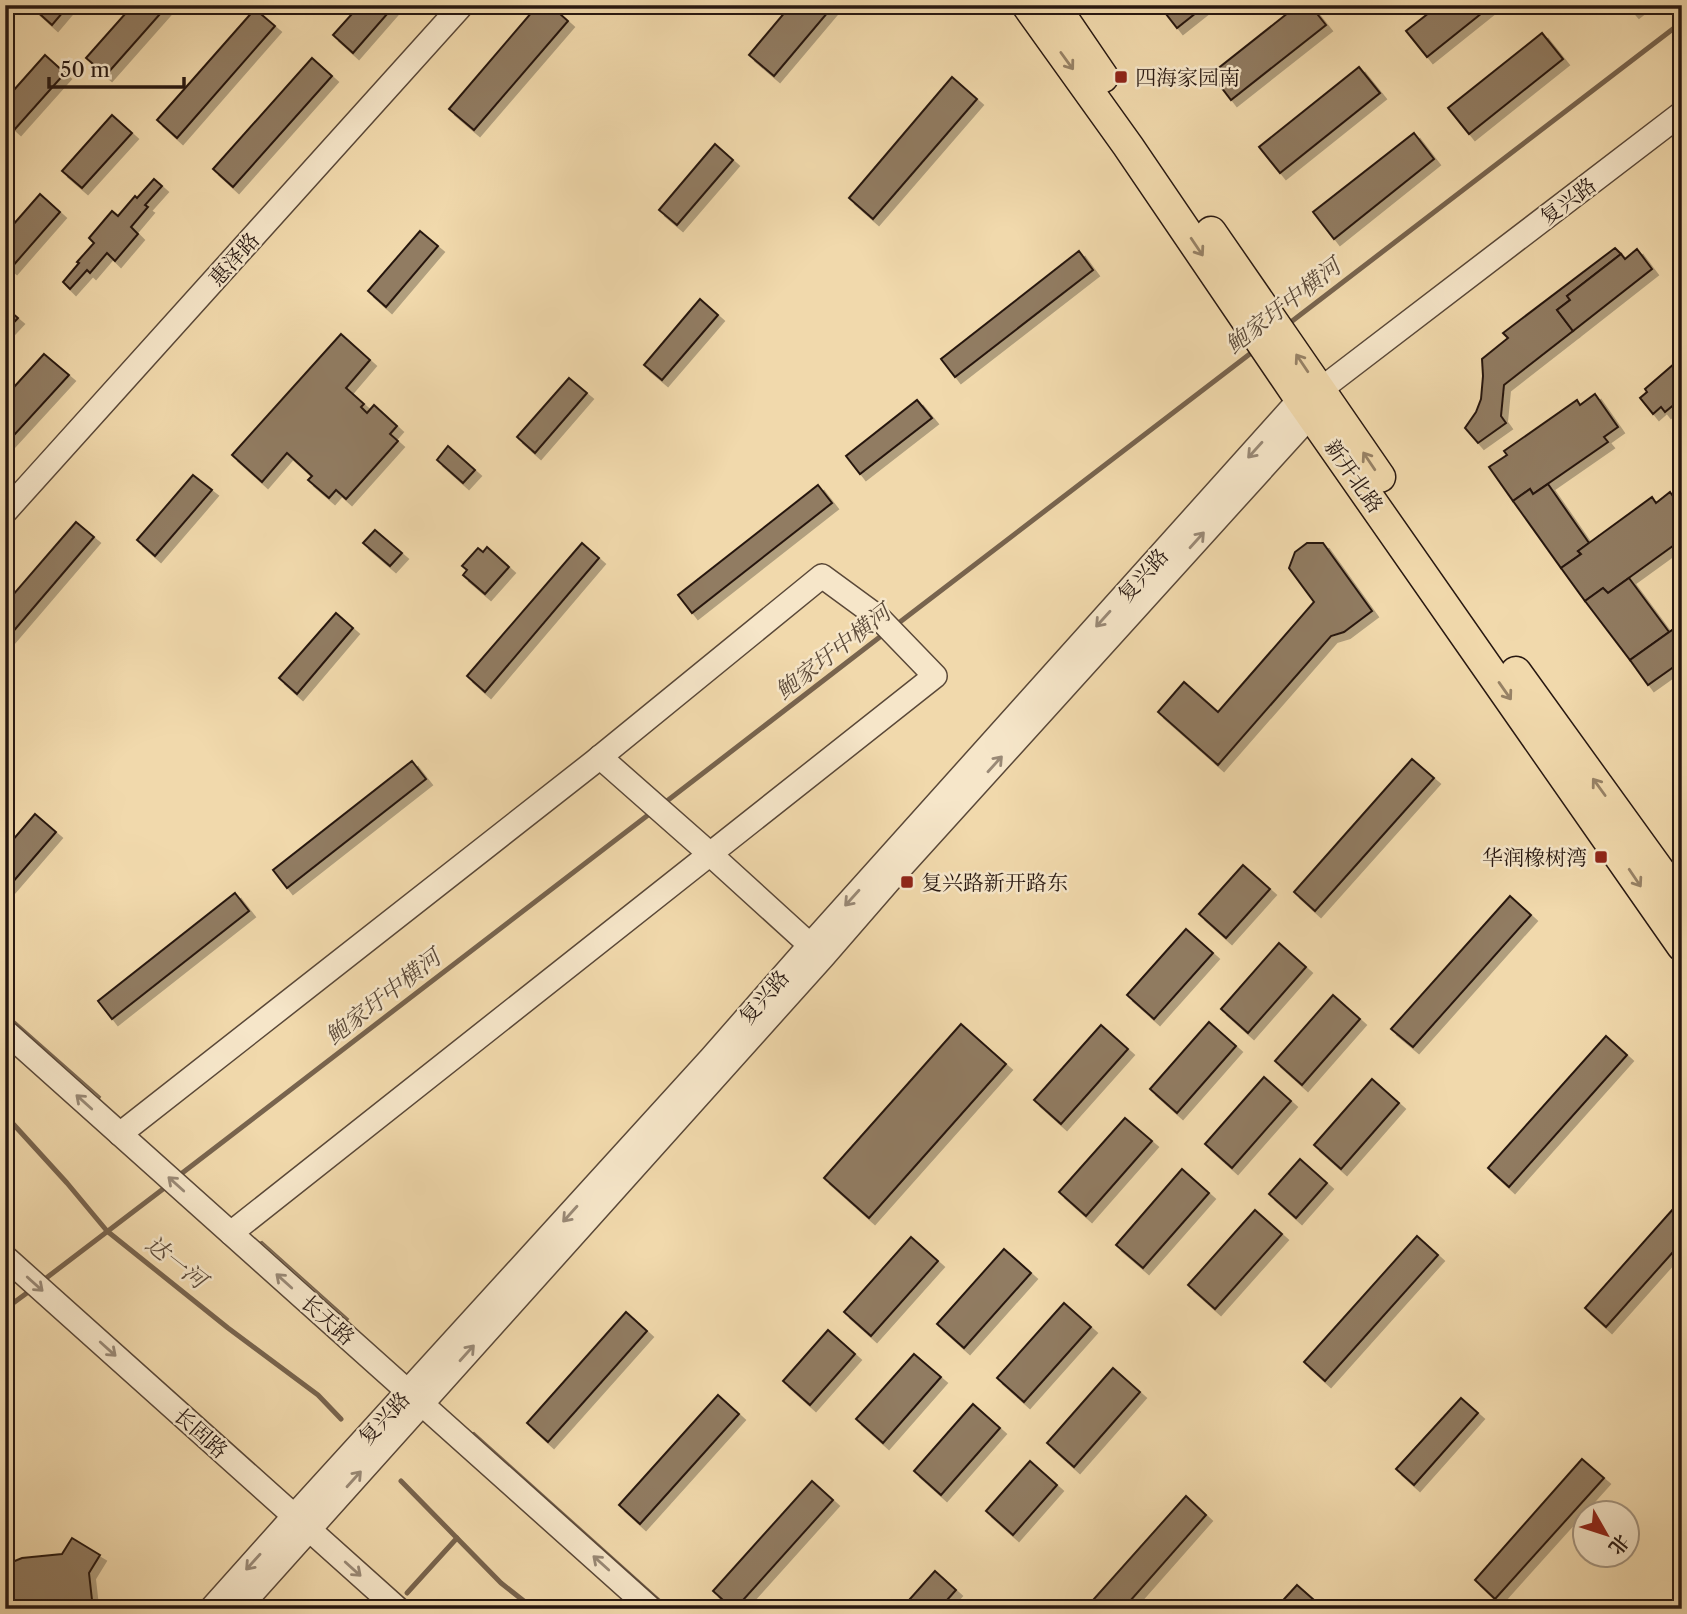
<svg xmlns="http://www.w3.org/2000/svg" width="1687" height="1614" viewBox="0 0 1687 1614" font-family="'Libre Caslon Text','Noto Serif SC',serif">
  <defs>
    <filter id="shadow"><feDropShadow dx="6" dy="6" stdDeviation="0" flood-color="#0004"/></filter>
  </defs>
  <rect width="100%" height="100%" fill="#f1d9ac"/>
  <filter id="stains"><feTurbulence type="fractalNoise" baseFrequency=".00286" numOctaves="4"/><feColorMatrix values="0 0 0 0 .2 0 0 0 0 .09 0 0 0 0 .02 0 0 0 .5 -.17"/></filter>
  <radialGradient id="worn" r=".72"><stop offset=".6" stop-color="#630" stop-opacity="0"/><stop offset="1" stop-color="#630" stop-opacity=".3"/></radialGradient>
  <g fill="#cfb892" stroke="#7c6852" stroke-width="2">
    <polygon points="5,1013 100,1097 98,1100 5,1017"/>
    <polygon points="262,1242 348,1319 346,1321 259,1243"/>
    <polygon points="474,1433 670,1609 665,1609 471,1434"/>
  </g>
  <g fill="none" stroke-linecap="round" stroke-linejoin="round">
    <g stroke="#78644e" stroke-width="5">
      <polyline points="1287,325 1682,22"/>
      <polyline points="896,625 1255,350"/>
      <polyline points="663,804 885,633"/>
      <polyline points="5,1115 67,1183 107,1231 228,1328 318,1395 341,1419"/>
      <polyline points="177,1177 652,812"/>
      <polyline points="41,1282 167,1186"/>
      <polyline points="5,1309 31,1290"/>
      <polyline points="401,1481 501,1583 534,1609"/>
      <polyline points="407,1593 457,1538"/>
    </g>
  </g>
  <g fill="#917c62" stroke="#281811" stroke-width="2" filter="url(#shadow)">
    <polygon points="34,5 69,5 52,25 32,7"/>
    <polygon points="133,5 168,5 106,75 86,58"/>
    <polygon points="360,5 395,5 353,53 333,35"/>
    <polygon points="538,5 550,5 568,21 474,130 449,109"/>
    <polygon points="791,5 834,5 774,76 749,55"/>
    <polygon points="1159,5 1206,5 1177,28"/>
    <polygon points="1298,5 1310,5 1326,25 1231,100 1211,74"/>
    <polygon points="1439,5 1492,5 1427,57 1406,31"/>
    <polygon points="1627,5 1642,5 1633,12"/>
    <polygon points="255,9 275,26 177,138 157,120"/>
    <polygon points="1542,33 1563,59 1469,134 1448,108"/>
    <polygon points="45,55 65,73 15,129 5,120 5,100"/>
    <polygon points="312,58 332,76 233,187 213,169"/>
    <polygon points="1359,67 1380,93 1280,173 1259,147"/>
    <polygon points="952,77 977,99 873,219 849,198"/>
    <polygon points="112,115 132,133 82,188 62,171"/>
    <polygon points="1414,133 1434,159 1334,239 1313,212"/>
    <polygon points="715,144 733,160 677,225 659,210"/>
    <polygon points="154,179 162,186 145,205 148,207 131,227 138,234 115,261 107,253 90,273 87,270 70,289 63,282 79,263 77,262 94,243 89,238 112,211 118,216 135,196 137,198"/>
    <polygon points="40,194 60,212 11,268 5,263 5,234"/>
    <polygon points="420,231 438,246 386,307 368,291"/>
    <polygon points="1615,248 1621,254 1567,296 1570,300 1557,310 1573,331 1504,385 1501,416 1506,423 1478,443 1465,428 1476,412 1481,399 1483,376 1482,359 1508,338 1503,333"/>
    <polygon points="1637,249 1652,269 1573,331 1557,310 1570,300 1567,296 1621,254 1625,259"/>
    <polygon points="1079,251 1093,270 955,377 941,359"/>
    <polygon points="700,299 718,315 662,380 644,365"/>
    <polygon points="5,307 18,318 5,332"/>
    <polygon points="341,334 370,360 346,388 364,404 361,407 367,413 374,405 397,426 390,434 398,441 346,499 336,490 329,498 308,480 312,476 287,453 262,482 232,455"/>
    <polygon points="44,354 69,375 5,445 5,397"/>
    <polygon points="1682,357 1682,398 1665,412 1661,407 1653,414 1640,398 1647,392 1645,389"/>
    <polygon points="569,378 587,393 535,453 517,437"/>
    <polygon points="1595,394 1618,427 1604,437 1608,442 1533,494 1530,489 1513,501 1489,467 1507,455 1504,451 1577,400 1580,405"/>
    <polygon points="917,400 932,418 860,474 846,456"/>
    <polygon points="448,446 475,470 463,483 437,460"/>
    <polygon points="193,475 212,490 155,556 137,540"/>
    <polygon points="1548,484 1589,543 1578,551 1581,554 1561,568 1513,501 1530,489 1533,494"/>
    <polygon points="818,485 832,503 692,613 678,595"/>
    <polygon points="1670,492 1682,509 1682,533 1678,536 1681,540 1608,593 1603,588 1585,601 1561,568 1581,554 1578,551 1652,497 1656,503"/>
    <polygon points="76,522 94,537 5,641 5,604"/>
    <polygon points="375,530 402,553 390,566 363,543"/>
    <polygon points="582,543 599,558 485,692 467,676"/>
    <polygon points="1307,543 1323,543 1372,611 1344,632 1331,636 1218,765 1158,712 1184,682 1218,712 1314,602 1289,568 1295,552"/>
    <polygon points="487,547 509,567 485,594 463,575 467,570 462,566 478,548 483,552"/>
    <polygon points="1629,578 1669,632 1630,660 1585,601 1603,588 1608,593"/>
    <polygon points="336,613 353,628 297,694 279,678"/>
    <polygon points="1682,623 1682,661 1648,685 1630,660"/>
    <polygon points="1412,759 1434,778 1315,911 1294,892"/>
    <polygon points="412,761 426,779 287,888 273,870"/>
    <polygon points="35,814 56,832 5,891 5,849"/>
    <polygon points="1243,865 1270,889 1226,938 1199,914"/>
    <polygon points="235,893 249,911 112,1019 98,1001"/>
    <polygon points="1510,896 1531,915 1413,1047 1391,1029"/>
    <polygon points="1186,929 1213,953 1154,1019 1127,995"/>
    <polygon points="1279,943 1306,967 1248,1033 1221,1009"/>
    <polygon points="1333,995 1360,1019 1302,1085 1275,1061"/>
    <polygon points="1209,1022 1236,1046 1177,1113 1150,1089"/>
    <polygon points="961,1024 1006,1064 869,1218 824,1178"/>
    <polygon points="1101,1025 1128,1049 1061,1124 1034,1100"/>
    <polygon points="1606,1036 1627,1055 1509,1187 1488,1168"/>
    <polygon points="1264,1077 1291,1101 1232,1168 1205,1144"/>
    <polygon points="1372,1079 1399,1103 1341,1169 1314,1145"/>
    <polygon points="1125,1118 1152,1141 1086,1216 1059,1192"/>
    <polygon points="1300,1159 1327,1183 1296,1218 1269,1194"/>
    <polygon points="1182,1169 1209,1193 1143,1268 1116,1245"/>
    <polygon points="1682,1199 1682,1242 1606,1327 1585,1308"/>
    <polygon points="1255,1210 1282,1234 1215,1309 1188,1285"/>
    <polygon points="1417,1236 1438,1255 1325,1381 1304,1362"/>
    <polygon points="911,1237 938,1261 871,1336 844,1312"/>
    <polygon points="1004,1249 1031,1273 964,1348 937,1324"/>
    <polygon points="1064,1303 1091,1327 1024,1402 997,1378"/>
    <polygon points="626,1312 647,1331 548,1442 527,1423"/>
    <polygon points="828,1330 855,1354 810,1405 783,1381"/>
    <polygon points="914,1354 941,1377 883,1443 856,1419"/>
    <polygon points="1113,1368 1140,1392 1074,1467 1047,1443"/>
    <polygon points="718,1395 739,1414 640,1524 619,1505"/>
    <polygon points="1461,1398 1478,1413 1414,1485 1396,1469"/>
    <polygon points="973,1404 1000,1428 941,1495 914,1471"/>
    <polygon points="1582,1459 1604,1478 1495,1599 1475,1580"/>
    <polygon points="1030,1461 1057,1485 1013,1535 986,1511"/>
    <polygon points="812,1481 833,1500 735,1609 733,1609 713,1591"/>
    <polygon points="1186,1496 1206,1515 1123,1609 1085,1609"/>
    <polygon points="72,1538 100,1555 89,1573 93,1609 5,1609 5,1565 22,1558 62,1554"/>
    <polygon points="935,1571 956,1590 939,1609 901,1609"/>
    <polygon points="1297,1585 1322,1607 1320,1609 1275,1609"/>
  </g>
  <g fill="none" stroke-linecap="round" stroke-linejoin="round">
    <g stroke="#5a4838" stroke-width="26">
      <g id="minor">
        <polyline points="5,512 462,5"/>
        <polyline points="600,757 710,854 821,955"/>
        <polyline points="5,1031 651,1609"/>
        <polyline points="120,1134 594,762 822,576 878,617 935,676 231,1233"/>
        <polyline points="5,1257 398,1609"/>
        <polyline points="211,1609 294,1516 711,1058 810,945 1300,399 1320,390 1682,113"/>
        <polyline points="238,1609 823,957 896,873 1311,415 1317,400"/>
      </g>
    </g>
    <g stroke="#281811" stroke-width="33">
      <g id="major">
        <polyline points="1027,5 1128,146 1300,399 1682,946"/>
        <polyline points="1054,5 1103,77"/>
        <polyline points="1211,232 1380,477"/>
        <polyline points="1516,672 1682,902"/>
      </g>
    </g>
    <use href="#minor" stroke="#f6e6c9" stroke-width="23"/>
    <use href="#major" stroke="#f1d9ac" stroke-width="30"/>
  </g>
  <defs><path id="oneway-shaft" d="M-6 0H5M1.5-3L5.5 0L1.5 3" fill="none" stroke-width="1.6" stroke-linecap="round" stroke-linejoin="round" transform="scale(1.75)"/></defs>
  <g stroke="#978266">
    <use href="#oneway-shaft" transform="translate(1067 61) rotate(54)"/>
    <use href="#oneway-shaft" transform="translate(1197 247) rotate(56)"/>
    <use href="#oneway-shaft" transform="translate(1302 363) rotate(-124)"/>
    <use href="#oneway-shaft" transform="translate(1369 461) rotate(-124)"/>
    <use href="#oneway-shaft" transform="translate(1505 691) rotate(55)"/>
    <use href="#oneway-shaft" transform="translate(1599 787) rotate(-126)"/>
    <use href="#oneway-shaft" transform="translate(1635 878) rotate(56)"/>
  </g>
  <g stroke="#998976">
    <use href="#oneway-shaft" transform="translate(1255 450) rotate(132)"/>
    <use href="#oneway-shaft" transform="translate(1197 540) rotate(-48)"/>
    <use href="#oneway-shaft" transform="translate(1103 619) rotate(132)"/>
    <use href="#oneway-shaft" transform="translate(995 764) rotate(-48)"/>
    <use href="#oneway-shaft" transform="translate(852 898) rotate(132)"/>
    <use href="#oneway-shaft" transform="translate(84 1102) rotate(-138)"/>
    <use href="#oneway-shaft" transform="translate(176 1184) rotate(-138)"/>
    <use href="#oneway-shaft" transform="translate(570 1214) rotate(132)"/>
    <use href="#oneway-shaft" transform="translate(284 1281) rotate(-138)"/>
    <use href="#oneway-shaft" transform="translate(35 1284) rotate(42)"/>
    <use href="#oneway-shaft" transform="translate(108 1349) rotate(42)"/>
    <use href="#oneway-shaft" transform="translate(467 1353) rotate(-48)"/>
    <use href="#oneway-shaft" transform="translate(354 1479) rotate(-48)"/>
    <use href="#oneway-shaft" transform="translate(253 1562) rotate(132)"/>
    <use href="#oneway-shaft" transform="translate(601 1563) rotate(-138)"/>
    <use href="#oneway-shaft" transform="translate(353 1569) rotate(42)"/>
  </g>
  <g fill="#8f2418" stroke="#f6e6c9" stroke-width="2.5">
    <rect x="1114" y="70" width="14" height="14" rx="3.5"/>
    <rect x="1594" y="850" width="14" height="14" rx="3.5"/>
    <rect x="900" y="875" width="14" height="14" rx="3.5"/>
  </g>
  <g text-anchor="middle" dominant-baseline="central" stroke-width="5" stroke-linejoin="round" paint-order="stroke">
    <g font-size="21" fill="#281811" stroke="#f6e6c9" text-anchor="start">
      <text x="1135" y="77">四海家园南</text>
      <text x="1587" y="857" text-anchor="end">华润橡树湾</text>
      <text x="921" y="882">复兴路新开路东</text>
    </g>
    <g font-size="21" fill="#281811" stroke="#f6e6c9">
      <text transform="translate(1568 201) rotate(-37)">复兴路</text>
      <text transform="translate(234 259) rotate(-48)">惠泽路</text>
      <text transform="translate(1354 476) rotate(55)">新开北路</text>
      <text transform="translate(1143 575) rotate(-48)">复兴路</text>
      <text transform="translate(764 997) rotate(-49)">复兴路</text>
      <text transform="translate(328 1320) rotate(42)">长天路</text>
      <text transform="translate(384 1418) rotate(-47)">复兴路</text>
      <text transform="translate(201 1433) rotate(42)">长固路</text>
    </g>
    <g font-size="23" font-style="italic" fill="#5d4b3a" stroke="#f6e6c9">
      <text transform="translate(1283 306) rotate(-38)">鲍家圩中横河</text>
      <text transform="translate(833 652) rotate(-38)">鲍家圩中横河</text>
      <text transform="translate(383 997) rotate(-38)">鲍家圩中横河</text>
      <text transform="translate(176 1262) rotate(38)">达一河</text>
    </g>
  </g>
  <rect width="1687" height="1614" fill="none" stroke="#f1d9ac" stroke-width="28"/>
  <rect x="7" y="7" width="1673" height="1600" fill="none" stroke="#281811" stroke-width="3.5"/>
  <rect x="14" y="14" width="1659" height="1586" fill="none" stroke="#281811" stroke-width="2"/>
  <g transform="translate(1606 1534) rotate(129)"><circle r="33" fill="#f6e6c9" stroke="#a4947f" stroke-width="2"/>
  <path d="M0-5L12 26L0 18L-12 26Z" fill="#8f2418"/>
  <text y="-10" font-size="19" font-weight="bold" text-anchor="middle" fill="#281811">北</text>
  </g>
  <path d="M49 77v10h135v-10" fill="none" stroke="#281811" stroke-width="3.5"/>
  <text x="60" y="77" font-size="21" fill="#281811" stroke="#f6e6c9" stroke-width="5" paint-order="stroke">50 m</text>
  <rect width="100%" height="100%" filter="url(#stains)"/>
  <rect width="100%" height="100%" fill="url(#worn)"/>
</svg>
